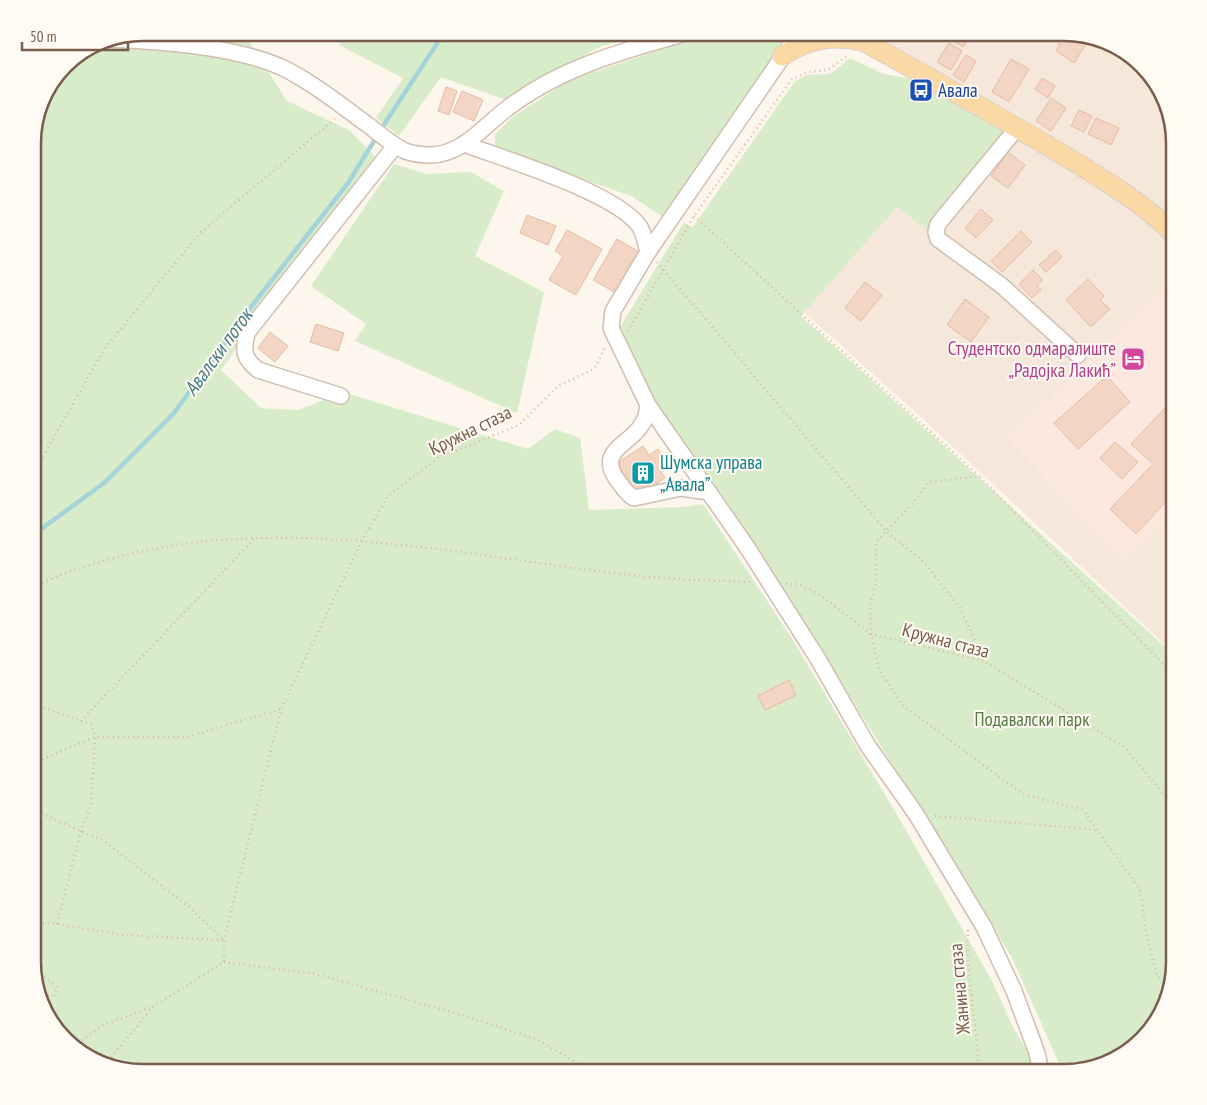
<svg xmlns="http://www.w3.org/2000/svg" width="1207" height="1105" viewBox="0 0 1207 1105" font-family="'PT Sans Narrow',sans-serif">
  <rect width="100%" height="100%" fill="#fdf6ec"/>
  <polygon fill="#f5e8da" points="865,33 1070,33 1106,41 1142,65 1166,101 1174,137 1174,653 921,417 804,312 897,207 931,233 1020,122"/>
  <polygon fill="#fde8e0" points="1174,279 1174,509 1122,560 1007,438"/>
  <g fill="#d8ecc9">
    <polygon points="144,33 244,33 287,101 349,130 375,156 221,370 261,408 299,410 343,392 528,449 555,429 580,438 589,510 682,507 703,504 791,637 903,825 992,981 1013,1027 1040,1072 144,1072 101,1064 65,1040 41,1004 33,968 33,136 44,95 70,60 101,41"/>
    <polygon points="347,33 658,33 602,46 543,76 509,101 441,77 399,136 376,118 403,78 339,45"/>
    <polygon points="731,33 777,33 780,36 780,52 663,217 631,196 495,149 495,134 514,116 568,81 662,49"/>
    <polygon points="850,58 884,74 915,79 1013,131 931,233 897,207 801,316 1174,655 1174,961 1166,1004 1142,1040 1106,1064 1063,1072 1012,958 760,551 704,469 655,401 622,338 620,327 684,222 692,228 795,81 807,75 830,74"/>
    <polygon points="394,164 426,174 471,172 504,191 475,256 544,292 517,413 355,341 366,324 311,286"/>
  </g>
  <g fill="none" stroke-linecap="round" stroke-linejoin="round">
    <g stroke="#a5d3da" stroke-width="4.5">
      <polyline points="383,126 444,33"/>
      <polyline points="33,535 104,483 174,413 251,307 348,183 374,141"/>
    </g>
  </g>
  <g fill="#f3d5c3" stroke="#e6bba3">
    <polygon points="927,33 944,33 940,40"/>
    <polygon points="956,33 971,33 963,47 951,40"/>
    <polygon points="1057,33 1068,33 1086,44 1074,63 1056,51 1060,44 1053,39"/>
    <polygon points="949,43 962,51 951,70 937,62"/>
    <polygon points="966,55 976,61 964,82 953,75"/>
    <polygon points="1011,59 1029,69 1009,102 992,92"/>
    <polygon points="1042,78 1055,86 1048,98 1035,89"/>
    <polygon points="446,87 457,91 449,115 438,111"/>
    <polygon points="462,91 483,100 474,121 453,112"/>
    <polygon points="1051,98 1066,108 1051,131 1036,121"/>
    <polygon points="1079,110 1092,116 1084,132 1071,126"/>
    <polygon points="1096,118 1119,128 1111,145 1088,134"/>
    <polygon points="1008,152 1025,165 1008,188 991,176"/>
    <polygon points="1174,179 1174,200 1166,196"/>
    <polygon points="981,209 993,220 976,238 965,228"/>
    <polygon points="527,215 556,226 548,245 520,233"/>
    <polygon points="567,230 602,249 576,295 549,280 563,256 555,251"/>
    <polygon points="1021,231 1032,242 1002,272 991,261"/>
    <polygon points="617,239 641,253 616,293 593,280"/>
    <polygon points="1056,250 1062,257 1046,272 1039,265"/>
    <polygon points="1033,270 1043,280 1037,286 1041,290 1032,298 1019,284"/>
    <polygon points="1088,279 1104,296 1100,300 1110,309 1091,327 1066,300"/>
    <polygon points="865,282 882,295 861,321 845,308"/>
    <polygon points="965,299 989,317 971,342 947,325"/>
    <polygon points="316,324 344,333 338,351 310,342"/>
    <polygon points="270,332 288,346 275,362 258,348"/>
    <polygon points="1107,376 1130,402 1078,449 1054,423"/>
    <polygon points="1166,407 1174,415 1174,493 1136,534 1110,509 1153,464 1131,444"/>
    <polygon points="1115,442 1138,462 1122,479 1100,458"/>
    <polygon points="643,446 649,455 658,449 667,463 659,469 665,478 638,496 617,463"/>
    <polygon points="789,680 796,695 765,710 758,696"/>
  </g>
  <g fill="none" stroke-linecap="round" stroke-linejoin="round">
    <g stroke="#d1beb0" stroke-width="18">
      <g id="minor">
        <polyline points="799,33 648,252 613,311 611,328 648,405 747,547 818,659 868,746 916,814 984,927 1014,991 1037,1053 1041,1072"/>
        <path d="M109,39C159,41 243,47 287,70C316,85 342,106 368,125C380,134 392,145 405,151C413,154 423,155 431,155C462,154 482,128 504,111C558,68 622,51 687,33"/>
        <polyline points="1017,128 938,224 936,232 938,239 1001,285 1078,355"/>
        <path d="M464,144C505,159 617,193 640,227C644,234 646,245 648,252"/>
        <path d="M341,396L258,370C243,358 243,351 247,333L395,146"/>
        <path d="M648,405C647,412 646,419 642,424C630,446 595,450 618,481C623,487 627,495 634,498L681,488L709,492"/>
      </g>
    </g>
    <g stroke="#dad1cd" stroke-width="21">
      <g id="major">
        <path d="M849,33C917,71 986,109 1053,149C1096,175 1139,199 1174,234"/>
        <path d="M782,56C808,39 832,34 862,41"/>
      </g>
    </g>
    <g stroke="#d9b8a5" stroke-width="2.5" stroke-dasharray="1 4" stroke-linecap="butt">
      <polyline points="694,216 979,476"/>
      <polyline points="657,262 886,531 925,563 960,608 984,661"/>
      <polyline points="628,331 694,216 792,79 808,72 828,70 847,56"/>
      <polyline points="33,474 105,348 201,232 335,119"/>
      <polyline points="786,584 799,584 820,595 871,634 984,661 1124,747 1174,806"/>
      <path d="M33,587C57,575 81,568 107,560C286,509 471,559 651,577C685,580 720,581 753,582"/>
      <polyline points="33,619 39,613 33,613"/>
      <polyline points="81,721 254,539"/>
      <polyline points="33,763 95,737 92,725 33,704"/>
      <polyline points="935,816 1098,830"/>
      <polyline points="33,923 50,923 122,935 224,940 189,907 104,841 33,810"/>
      <polyline points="57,924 81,831 91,805 95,737 187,737 281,709"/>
      <path d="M968,930C966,977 977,1025 979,1072"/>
      <polyline points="224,962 316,974 465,1016 536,1039 593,1072"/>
      <polyline points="33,967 57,987 53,996 39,994"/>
      <polyline points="1169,990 1157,975 1147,937 1140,890 1083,810 1023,794 902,705 879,669 871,634 870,603 876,585 876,542 912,504 929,482 979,476 1174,675"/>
      <polyline points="74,1046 103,1025 152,1007"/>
      <polyline points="105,1065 153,1007 224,962 224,940 281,709 362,540 388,496 438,458 519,425 558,386 594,369 605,348"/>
    </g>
    <use href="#minor" stroke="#fff" stroke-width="15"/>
    <use href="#major" stroke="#fbd9a5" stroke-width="19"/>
  </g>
  <defs>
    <g id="bus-square" transform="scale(1.25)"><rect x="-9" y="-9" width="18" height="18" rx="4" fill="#1a4fb4" stroke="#fffaf3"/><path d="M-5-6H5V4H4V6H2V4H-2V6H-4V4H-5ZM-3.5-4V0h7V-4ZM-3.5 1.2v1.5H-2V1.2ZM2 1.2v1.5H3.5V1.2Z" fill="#fff"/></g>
    <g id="hotel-square" transform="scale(1.25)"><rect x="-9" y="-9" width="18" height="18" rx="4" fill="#d1479c" stroke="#fffaf3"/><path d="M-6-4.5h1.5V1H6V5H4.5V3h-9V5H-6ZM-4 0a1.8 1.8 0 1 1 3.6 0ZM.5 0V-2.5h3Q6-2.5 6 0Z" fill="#fff"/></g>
    <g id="building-square" transform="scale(1.25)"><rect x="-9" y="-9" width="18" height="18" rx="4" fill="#0f9aa8" stroke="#fffaf3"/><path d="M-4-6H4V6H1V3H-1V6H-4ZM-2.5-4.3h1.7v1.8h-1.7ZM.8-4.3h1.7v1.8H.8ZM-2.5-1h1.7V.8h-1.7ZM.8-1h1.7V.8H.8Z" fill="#fff"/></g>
  </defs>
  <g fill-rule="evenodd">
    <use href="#bus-square" x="921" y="90"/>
    <use href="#hotel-square" x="1133" y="359"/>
    <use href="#building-square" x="643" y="473"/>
  </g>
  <g text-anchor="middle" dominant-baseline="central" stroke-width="4" stroke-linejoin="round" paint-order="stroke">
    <g font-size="19" fill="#164399" stroke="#fffaf3" text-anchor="start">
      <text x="938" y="90">Авала</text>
    </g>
    <g font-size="19" fill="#b23c85" stroke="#fffaf3" text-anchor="end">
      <text x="1116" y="348">Студентско одмаралиште<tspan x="1116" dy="22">„Радојка Лакић”</tspan></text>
    </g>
    <g font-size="19" fill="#7a5c4d" stroke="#fffaf3">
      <text transform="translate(470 430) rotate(-26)">Кружна стаза</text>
      <text transform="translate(946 640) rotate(15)">Кружна стаза</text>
      <text transform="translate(959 989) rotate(-95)">Жанина стаза</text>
    </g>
    <g font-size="19" fill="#0d838f" stroke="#fffaf3" text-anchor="start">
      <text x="660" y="462">Шумска управа<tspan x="660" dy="22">„Авала”</tspan></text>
    </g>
    <g font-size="19" fill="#537a41" stroke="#fffaf3">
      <text x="1032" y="719">Подавалски парк</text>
    </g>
    <g font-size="20" font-style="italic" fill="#437c86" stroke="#fffaf3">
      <text transform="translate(218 352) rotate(-54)">Авалски поток</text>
    </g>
  </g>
  <path d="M0 0H1207V1105H0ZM143 41H1064A102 102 0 0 1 1166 143V962A102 102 0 0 1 1064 1064H143A102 102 0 0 1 41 962V143A102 102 0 0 1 143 41Z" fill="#fffaf3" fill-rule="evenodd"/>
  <path fill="none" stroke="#7a5c4d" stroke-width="2.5" d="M143 41H1064A102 102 0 0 1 1166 143V962A102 102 0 0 1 1064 1064H143A102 102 0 0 1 41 962V143A102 102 0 0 1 143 41Z"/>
  <path d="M22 42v8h106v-8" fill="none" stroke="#7a5c4d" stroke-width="2.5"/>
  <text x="30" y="42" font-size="15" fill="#7a5c4d" stroke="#fffaf3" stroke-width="4" paint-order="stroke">50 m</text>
</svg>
